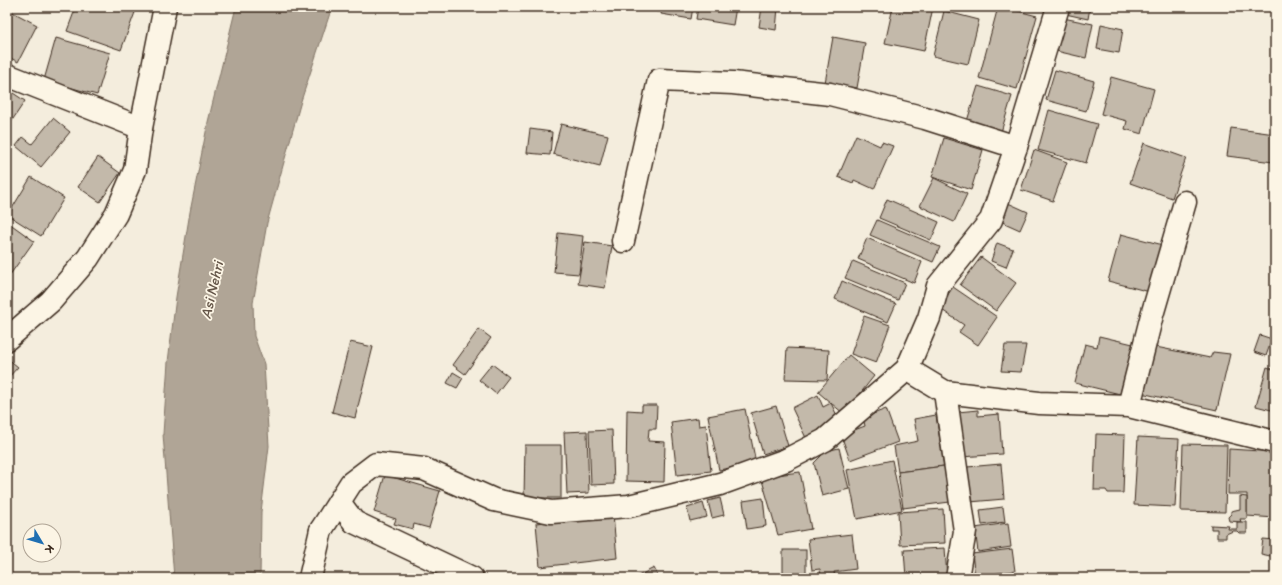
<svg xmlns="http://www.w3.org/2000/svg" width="1282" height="585" viewBox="0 0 1282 585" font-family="Itim,sans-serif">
  <rect width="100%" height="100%" fill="#f4eddd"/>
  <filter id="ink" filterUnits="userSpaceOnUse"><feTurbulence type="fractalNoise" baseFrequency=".025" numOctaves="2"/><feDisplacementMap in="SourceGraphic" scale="8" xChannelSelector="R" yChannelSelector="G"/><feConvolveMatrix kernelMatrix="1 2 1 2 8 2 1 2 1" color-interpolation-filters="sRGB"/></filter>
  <g filter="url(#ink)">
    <polygon fill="#b0a596" stroke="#817466" points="236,7 332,7 301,101 267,223 253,303 254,336 264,364 269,446 261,512 260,578 174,578 163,434 168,362 176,297 190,212 208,122"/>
    <g fill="#c3b9aa" stroke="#3b2a1e">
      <polygon points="76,7 137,7 121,50 67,31"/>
      <polygon points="629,7 660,7 659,12"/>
      <polygon points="662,7 693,7 691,19 661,14"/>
      <polygon points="698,7 736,7 733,25 696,19"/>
      <polygon points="762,7 778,7 776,30 759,27"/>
      <polygon points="893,7 933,7 924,51 885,43"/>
      <polygon points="998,7 1003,7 1037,16 1017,89 979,78"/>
      <polygon points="1062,7 1090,7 1088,19 1061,13"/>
      <polygon points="7,9 37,25 18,62 7,56"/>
      <polygon points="944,11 979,20 968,64 933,56"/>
      <polygon points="1063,18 1093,24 1086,58 1056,51"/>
      <polygon points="1101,24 1123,29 1119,53 1097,49"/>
      <polygon points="833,37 865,43 857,88 825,83"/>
      <polygon points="56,38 110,53 97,95 44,80"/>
      <polygon points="1055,70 1094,81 1086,111 1046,100"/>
      <polygon points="1111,77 1154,89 1142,134 1125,129 1127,121 1101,114"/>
      <polygon points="978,86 1012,96 1001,132 967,121"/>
      <polygon points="7,89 25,101 7,128"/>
      <polygon points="1049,110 1097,124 1086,163 1038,150"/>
      <polygon points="53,118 70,132 41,167 16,146 23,137 32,144"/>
      <polygon points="561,124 608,135 600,166 553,154"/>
      <polygon points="1231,128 1275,134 1273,162 1227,156"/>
      <polygon points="530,129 552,132 550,155 527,153"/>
      <polygon points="856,135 880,146 882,142 893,146 874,189 854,180 853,183 838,177"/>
      <polygon points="944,138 983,150 971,190 932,177"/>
      <polygon points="1144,143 1186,158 1172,198 1130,183"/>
      <polygon points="1034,150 1067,162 1053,201 1021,190"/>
      <polygon points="98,157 120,173 100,202 78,187"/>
      <polygon points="31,177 64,198 41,236 8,215"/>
      <polygon points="934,178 967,194 954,222 920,206"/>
      <polygon points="887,199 939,222 931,240 879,218"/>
      <polygon points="1008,203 1028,212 1020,230 1000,221"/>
      <polygon points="877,220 940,247 933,262 870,235"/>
      <polygon points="9,223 34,241 7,279 7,227"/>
      <polygon points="558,233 583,236 579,274 554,272"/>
      <polygon points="1121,234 1163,245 1150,292 1108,281"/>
      <polygon points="867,238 922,262 914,283 858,259"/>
      <polygon points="585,242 612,246 605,288 578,284"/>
      <polygon points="997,243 1013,249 1006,267 991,261"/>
      <polygon points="981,257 1016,283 996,311 960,285"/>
      <polygon points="853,261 905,283 898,300 845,278"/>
      <polygon points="842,281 896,304 888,322 835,299"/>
      <polygon points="953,287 997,317 978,345 959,332 964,325 939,308"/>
      <polygon points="864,316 890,325 876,363 851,354"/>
      <polygon points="479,329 491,338 465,374 453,365"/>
      <polygon points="1260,335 1272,339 1266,356 1254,352"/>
      <polygon points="1099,336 1133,344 1120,394 1075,383 1085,344 1097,347"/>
      <polygon points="350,342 373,347 355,418 332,412"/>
      <polygon points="1005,345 1026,345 1021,372 1001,371"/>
      <polygon points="1151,346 1210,358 1213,352 1230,354 1217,410 1141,393"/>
      <polygon points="787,348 829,350 827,380 785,379"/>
      <polygon points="849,355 874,376 844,414 818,392"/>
      <polygon points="7,358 18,367 7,379"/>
      <polygon points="492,364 509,377 496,394 479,380"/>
      <polygon points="1267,367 1275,370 1275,411 1256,406"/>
      <polygon points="453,372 463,378 457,388 447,383"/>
      <polygon points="818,395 823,407 831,403 840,422 806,438 792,408"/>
      <polygon points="642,405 657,405 656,429 649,429 648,441 665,442 664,482 626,481 627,410 642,411"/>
      <polygon points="776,406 788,446 763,454 751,413"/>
      <polygon points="745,409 756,463 719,470 708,416"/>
      <polygon points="886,409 898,442 850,460 841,435 865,426 863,418"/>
      <polygon points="978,410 978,416 999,414 1002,454 962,457 958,412"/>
      <polygon points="936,415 944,466 898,472 894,446 918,441 914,419"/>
      <polygon points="698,418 699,426 706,425 711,471 677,475 671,422"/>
      <polygon points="612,430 614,484 591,485 589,431"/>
      <polygon points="587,431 589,493 567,494 564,432"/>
      <polygon points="1096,434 1125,435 1123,493 1108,493 1106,490 1094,490"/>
      <polygon points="1138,437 1179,439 1175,507 1134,505"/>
      <polygon points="1183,444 1227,445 1225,512 1181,511"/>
      <polygon points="525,445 561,445 561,498 524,498"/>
      <polygon points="839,448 849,489 822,496 814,463 826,451"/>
      <polygon points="1229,449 1275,452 1275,518 1247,516 1247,494 1228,494"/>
      <polygon points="892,460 902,510 857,519 847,470"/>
      <polygon points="1001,464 1004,499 970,502 967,467"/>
      <polygon points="944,466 950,502 903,508 898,472"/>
      <polygon points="800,472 811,529 778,535 761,477"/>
      <polygon points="385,475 440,491 429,528 414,524 413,529 394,524 396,519 374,512"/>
      <polygon points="1240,496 1247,497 1247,519 1240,519 1241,522 1229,521 1228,517 1231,514 1231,511 1240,509"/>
      <polygon points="720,498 724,515 712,518 708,501"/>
      <polygon points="763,498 766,526 747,529 743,501"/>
      <polygon points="703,503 707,517 690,521 687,508"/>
      <polygon points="1003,507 1005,522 982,525 980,510"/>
      <polygon points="943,509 945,543 900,545 898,512"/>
      <polygon points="613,515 617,558 540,567 536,523"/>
      <polygon points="1237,522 1247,522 1247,533 1239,533 1237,531 1233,531 1226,534 1226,538 1217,538 1217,529 1211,529 1211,525 1229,526 1228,529 1237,529"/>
      <polygon points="1008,523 1011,547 978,552 975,528"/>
      <polygon points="852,534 856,569 834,572 835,577 825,578 821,578 820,569 812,570 808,539"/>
      <polygon points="1263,539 1275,540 1275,557 1261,554"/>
      <polygon points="945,548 947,578 906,578 904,550"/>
      <polygon points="1012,549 1015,571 975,576 972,554"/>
      <rect x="783" y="550" width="23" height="28"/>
      <polygon points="654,568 659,578 634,578"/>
    </g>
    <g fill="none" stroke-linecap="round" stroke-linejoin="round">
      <g stroke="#3b2a1e" stroke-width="25">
        <g id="street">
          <polyline points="7,75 141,128"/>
          <polyline points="623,241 659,80 733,83 830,94 925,118 1016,147"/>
          <polyline points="7,339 51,301 88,258 116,214 135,170 141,128 165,7"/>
          <polyline points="907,369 945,392 1039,403 1129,406 1275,442"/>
          <polyline points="945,392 965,531 957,578"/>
          <polyline points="1129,406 1152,315 1185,202"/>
          <polyline points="339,502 354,522 472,578"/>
          <polyline points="321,530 351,483 376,464 424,469 494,500 551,512 629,506 720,484 786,460 825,440 907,369 929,318 938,286 991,220 1016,147 1058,7"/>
        </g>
      </g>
      <g stroke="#3b2a1e" stroke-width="25">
        <polyline id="secondary" points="310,578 321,530"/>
      </g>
      <use href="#street" stroke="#fcf5e5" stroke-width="22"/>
      <use href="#secondary" stroke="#fcf5e5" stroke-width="22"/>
    </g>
  </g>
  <g text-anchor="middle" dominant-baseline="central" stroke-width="3.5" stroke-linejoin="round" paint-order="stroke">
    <g font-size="15" font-style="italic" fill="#645548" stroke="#fcf5e5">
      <text transform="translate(212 290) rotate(-77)">Asi Nehri</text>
    </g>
  </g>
  <rect width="1282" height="585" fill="none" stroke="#fcf5e5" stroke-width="24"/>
  <rect x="12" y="12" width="1258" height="561" fill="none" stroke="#3b2a1e" stroke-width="1.5" filter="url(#ink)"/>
  <g transform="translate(42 543) rotate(128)"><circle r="19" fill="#fcf5e5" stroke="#afa495"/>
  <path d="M0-3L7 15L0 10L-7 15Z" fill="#1f6fb2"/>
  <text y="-6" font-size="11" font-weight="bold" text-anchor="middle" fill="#3b2a1e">K</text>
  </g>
</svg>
